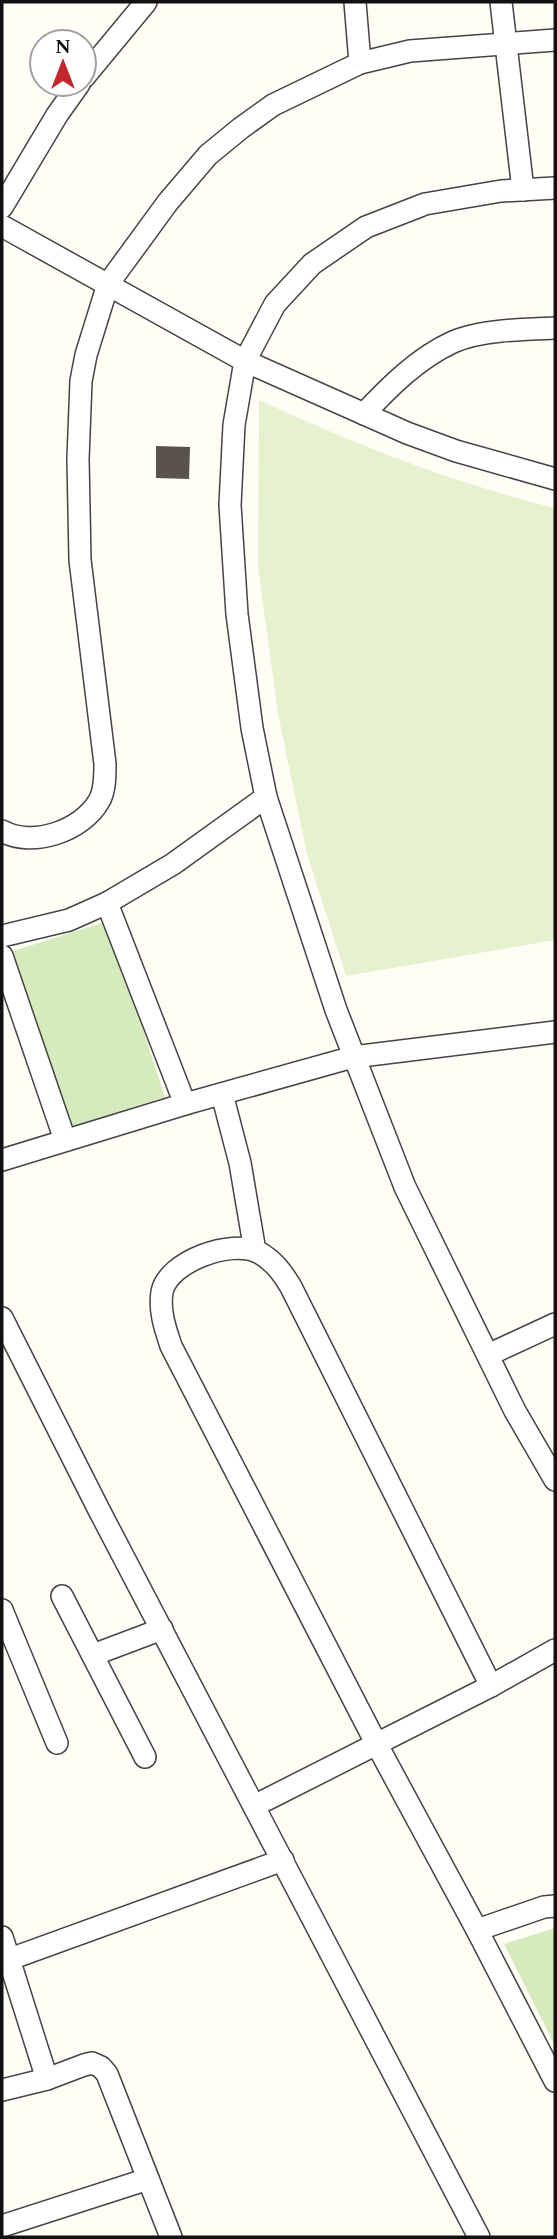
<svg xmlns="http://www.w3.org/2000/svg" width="557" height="2239" viewBox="0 0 557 2239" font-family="Spectral,serif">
  <rect width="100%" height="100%" fill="#fffdf5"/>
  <g fill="#d5ebbd">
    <polygon points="108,921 165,1097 69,1127 13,951"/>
    <polygon points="555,1928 555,2046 504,1944"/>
  </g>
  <path fill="#e6f2cf" d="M259,400C354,444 453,483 555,508V940L346,976L307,854L278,714L258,567Z"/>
  <polygon fill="#5a524d" points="156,446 190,447 189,479 156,478"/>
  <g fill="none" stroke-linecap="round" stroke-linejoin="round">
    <g stroke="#444" stroke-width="24">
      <g id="minor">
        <polyline points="355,2 360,63"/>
        <polyline points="501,2 523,190"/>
        <polyline points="84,77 146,2"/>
        <polyline points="555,188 501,191 425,204 366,227 312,264 275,304 245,361 234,425 230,505 237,614 252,728 266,797 336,1010 405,1187 515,1411 555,1480"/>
        <polyline points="2,207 57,115 79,84"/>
        <polyline points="2,226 245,361 407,433 456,451 555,479"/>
        <path d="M364,414C389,387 418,358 453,342C480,330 526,329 555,328"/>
        <path d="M2,831C32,848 82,831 99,801C105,791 105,776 105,764L80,560L78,459L81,381L86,355L108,284L168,202L208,155L241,128L273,105L360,63L410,51L555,40"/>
        <polyline points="107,903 173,864 266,797"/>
        <polyline points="2,936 69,920 107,903 185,1104"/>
        <polyline points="2,956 65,1140"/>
        <polyline points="222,1094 240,1163 255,1251"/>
        <polyline points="2,1160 185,1104 353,1057 555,1032"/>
        <polyline points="2,1318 99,1510 479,2237"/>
        <polyline points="488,1355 555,1324"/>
        <polyline points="62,1596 145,1757"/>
        <polyline points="2,1610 57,1743"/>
        <polyline points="93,1655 162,1629"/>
        <path d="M491,1686L291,1287C282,1272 274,1261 258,1252C232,1239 168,1261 162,1292C159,1311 165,1328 171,1346L376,1743L477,1930L555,2081"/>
        <polyline points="254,1806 491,1686 555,1650"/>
        <polyline points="477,1930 544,1907 555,1906"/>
        <polyline points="2,1937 47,2079"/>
        <polyline points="2,1962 283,1860"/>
        <polyline points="2,2090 47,2079 84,2065 92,2063 101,2067 107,2074 171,2237"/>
        <polyline points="2,2226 148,2179"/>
      </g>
    </g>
    <use href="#minor" stroke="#fff" stroke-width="21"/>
  </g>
  <rect width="557" height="2239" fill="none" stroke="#111111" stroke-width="7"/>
  <g transform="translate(63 63)"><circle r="33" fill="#ffffff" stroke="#a0a0a0" stroke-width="2"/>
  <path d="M0-5L12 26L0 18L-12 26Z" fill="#c4262e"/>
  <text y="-10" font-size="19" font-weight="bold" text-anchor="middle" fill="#111111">N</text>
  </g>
</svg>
